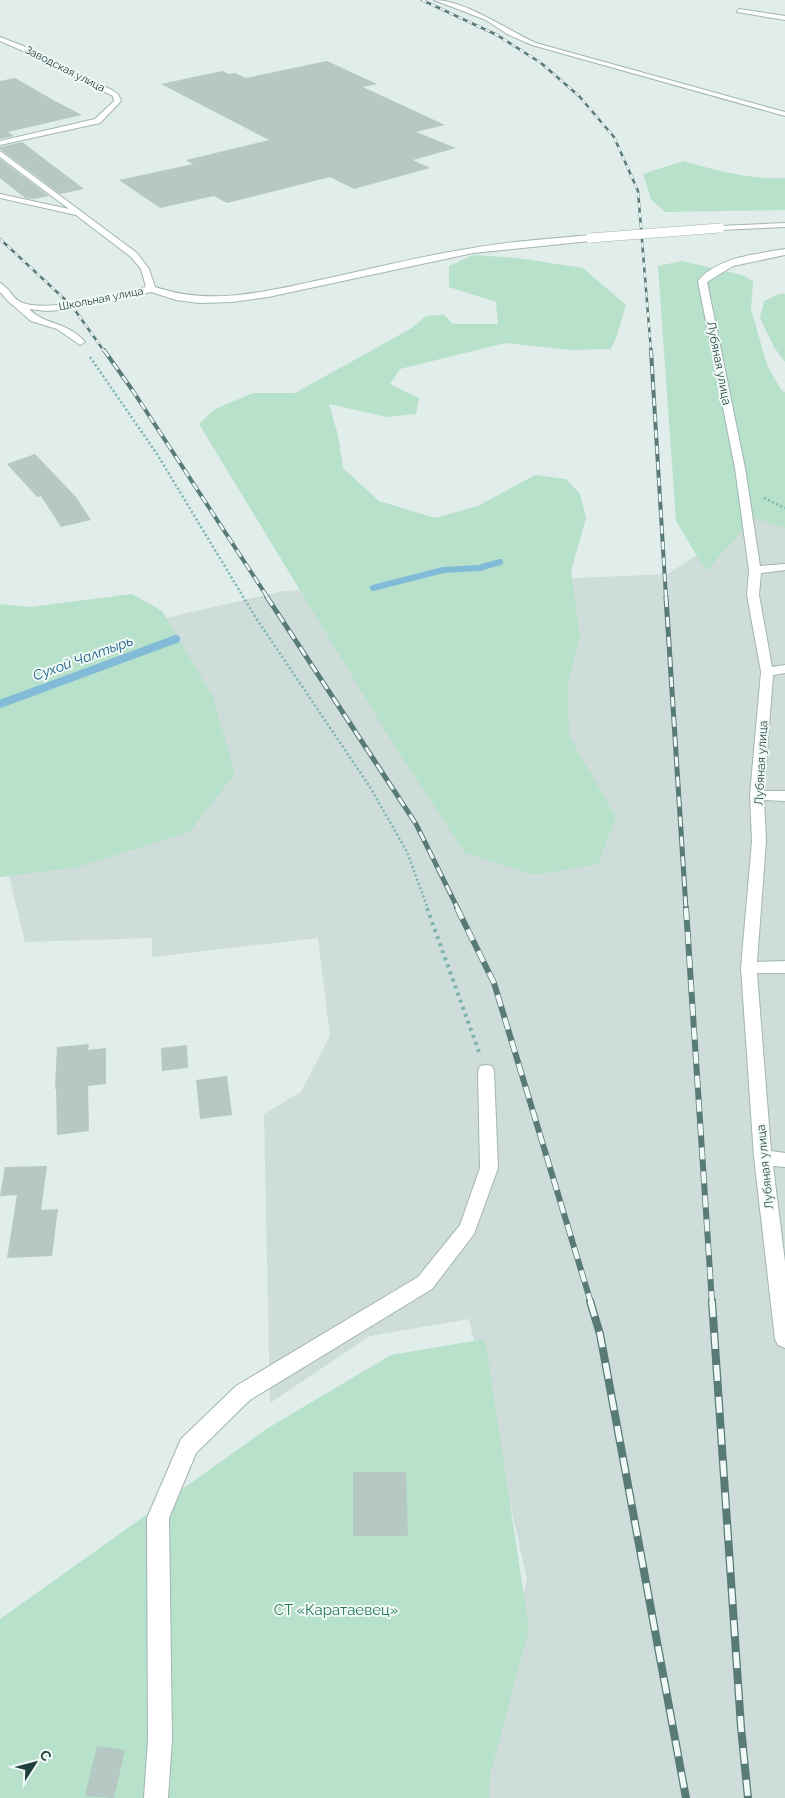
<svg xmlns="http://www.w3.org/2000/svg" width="785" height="1798" viewBox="0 0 785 1798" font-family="Raleway,sans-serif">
  <rect width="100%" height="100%" fill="#e0edea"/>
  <polygon fill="#ceddd9" points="785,497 785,1798 484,1798 485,1762 527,1579 469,1319 370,1336 270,1403 264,1114 301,1092 330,1036 318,938 152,957 152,938 25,942 0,838 0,656 283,591 668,574"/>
  <g fill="#b7e1ca">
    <path d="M683,161C715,170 751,180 785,178V210L665,212L651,199L643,174Z"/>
    <polygon points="473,255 517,258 583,268 626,305 617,335 611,349 571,350 505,343 400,369 390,384 419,398 416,414 387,417 329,404 338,435 343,468 379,501 435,518 478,506 535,475 566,479 580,494 586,518 571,571 580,636 568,682 569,736 616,817 598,864 535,875 465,853 400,755 199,424 215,409 253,393 295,393 412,328 426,316 444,315 453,324 498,324 496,302 449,287 449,266"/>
    <polygon points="682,261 742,275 753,281 751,309 767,365 781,390 785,392 785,528 754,518 706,571 676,521 658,266"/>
    <polygon points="782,293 785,294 785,362 774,347 760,318 764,301"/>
    <polygon points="132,594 162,611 213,697 235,774 189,832 78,867 0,877 0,604 30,607"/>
    <polygon points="485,1339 529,1629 490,1775 489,1798 0,1798 0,1619 268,1428 391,1355"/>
  </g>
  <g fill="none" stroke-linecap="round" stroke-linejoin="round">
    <polyline stroke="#82bbd8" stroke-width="6" points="373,588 443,570 479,568 500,562"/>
    <polyline stroke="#82bbd8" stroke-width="8" points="0,704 176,639"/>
  </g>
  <g fill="#b5c8c3">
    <polygon points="327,61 377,84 363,87 445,125 416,132 456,148 413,160 430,168 354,189 330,177 227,203 214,196 160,208 119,180 193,164 186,160 269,140 161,84 222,71 229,74 235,73 246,78"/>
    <polygon points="15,78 55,101 82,115 8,132 14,136 0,139 0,81"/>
    <polygon points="22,142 84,189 60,194 0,149 0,147"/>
    <polygon points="0,159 49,196 34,199 25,198 0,178"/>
    <polygon points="35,454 76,497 91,520 61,527 41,496 37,497 7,464"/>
    <polygon points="89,1044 88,1050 106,1048 106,1084 88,1086 89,1131 57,1135 56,1089 55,1089 57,1047"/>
    <polygon points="187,1045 188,1068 162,1071 161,1048"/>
    <polygon points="227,1076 232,1115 200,1119 196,1080"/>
    <polygon points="47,1166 41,1210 58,1209 52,1256 7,1258 17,1195 0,1196 5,1167"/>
    <polygon points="353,1472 406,1472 408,1536 353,1536"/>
    <polygon points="97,1746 125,1750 114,1798 85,1796"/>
  </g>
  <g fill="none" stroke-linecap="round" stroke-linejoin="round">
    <g stroke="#a2b5b3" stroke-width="2">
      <g id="minor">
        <path d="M434,0C465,0 507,30 536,43L785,112V116L532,45L507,34L486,20Z"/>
        <polygon points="739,9 785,16 785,20 737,12"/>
        <polygon points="0,37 26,47 112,90 118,94 121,101 100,123 0,145 0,141 95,119 114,101 113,96 21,50 0,41"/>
        <path d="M0,151L137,253L149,269L155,287C212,306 263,292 320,280C370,269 421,256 473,248C511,241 551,239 590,235L594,238L590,241L473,253L268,297L232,302L200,303L176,300L151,292L72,309L47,311L29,309C46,326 67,321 85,342L80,345L57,329L31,321L8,301L0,292V283C9,287 13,300 23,303C49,313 118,293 146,287L141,269L131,257L76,215L0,198V194L69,209L0,157Z"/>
        <polygon points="785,223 785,227 720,230 716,228 720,226"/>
        <path d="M785,249V255L733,266L707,282L745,468L760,566L785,564V570L761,573L759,595L772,667L785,665V673L773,675L764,791H785V801L764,800L766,841L757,962L785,961V973H757L771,1151L785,1153V1167L773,1166L785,1262V1348L778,1345L775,1339L754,1157L741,968L752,841L750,795L761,672L747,595L749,570L735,468L698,281C718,257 756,254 785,249Z"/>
        <polygon points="486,1065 492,1066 494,1071 498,1168 474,1234 432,1289 250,1400 196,1453 169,1518 172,1739 168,1798 144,1798 148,1739 147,1518 181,1439 236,1386 418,1277 460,1225 480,1168 478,1071 480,1066"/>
      </g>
    </g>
    <g stroke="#7db4ad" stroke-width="2.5" stroke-dasharray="2 2.5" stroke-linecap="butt">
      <polyline points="90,357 157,454 256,618 370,787 407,852 428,909"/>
      <polyline points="764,498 785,508"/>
    </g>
    <polyline stroke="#7db4ad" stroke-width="4" stroke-dasharray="3 4.5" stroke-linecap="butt" points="427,908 479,1052"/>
    <use href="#minor" fill="#fff" fill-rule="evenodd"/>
    <g stroke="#597b78" stroke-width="2.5">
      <g id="rail-far4">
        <polyline points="422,0 497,35 541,63 579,96 614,137 638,191 651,351"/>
        <polyline points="0,239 72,306 104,351"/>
      </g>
    </g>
    <g stroke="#597b78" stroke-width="4">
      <g id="rail-far3">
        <polyline points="104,350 133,391 268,598"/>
        <polyline points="651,350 666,598"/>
      </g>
    </g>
    <g stroke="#597b78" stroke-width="5">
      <g id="rail-far2">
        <polyline points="267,597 416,824 458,909"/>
        <polyline points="666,597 686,909"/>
      </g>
    </g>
    <g stroke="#597b78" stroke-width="6">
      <g id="rail-far1">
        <polyline points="457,908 494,983 591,1303"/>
        <polyline points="686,908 712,1303"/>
      </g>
    </g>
    <g stroke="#597b78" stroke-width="8">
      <g id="rail">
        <polyline points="590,1301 600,1334 686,1798"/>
        <polyline points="712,1301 741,1727 748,1798"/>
      </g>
    </g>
    <use href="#rail-far4" stroke="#f1f9f7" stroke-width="2" stroke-dasharray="5" stroke-linecap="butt"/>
    <use href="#rail-far3" stroke="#f1f9f7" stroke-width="2.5" stroke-dasharray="8" stroke-linecap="butt"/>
    <use href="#rail-far2" stroke="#f1f9f7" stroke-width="3" stroke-dasharray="10" stroke-linecap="butt"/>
    <use href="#rail-far1" stroke="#f1f9f7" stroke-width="4.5" stroke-dasharray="12" stroke-linecap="butt"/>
    <use href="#rail" stroke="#f1f9f7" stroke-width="5.5" stroke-dasharray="16" stroke-linecap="butt"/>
    <g stroke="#a2b5b3" stroke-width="10" stroke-linecap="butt">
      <polyline id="minor-bridge" points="590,238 720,228"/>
    </g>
    <use href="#minor-bridge" stroke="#fff" stroke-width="9"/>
  </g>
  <g text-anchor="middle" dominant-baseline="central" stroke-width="4" stroke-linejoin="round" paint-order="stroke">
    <g font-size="11" fill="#1f3f3d" stroke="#f1f9f7">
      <text transform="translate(65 69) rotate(27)">Заводская улица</text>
      <text transform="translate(101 299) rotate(-11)">Школьная улица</text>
    </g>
    <g font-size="12" fill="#1f3f3d" stroke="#f1f9f7">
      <text transform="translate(719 363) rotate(79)">Лубяная улица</text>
      <text transform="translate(761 763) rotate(-87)">Лубяная улица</text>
      <text transform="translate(765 1167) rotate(-96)">Лубяная улица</text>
    </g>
    <g font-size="14" font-style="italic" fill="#125b82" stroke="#f1f9f7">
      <text transform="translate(83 658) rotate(-20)">Сухой Чалтырь</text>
    </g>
    <g font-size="15" fill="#257b56" stroke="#f1f9f7">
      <text x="336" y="1610">СТ «Каратаевец»</text>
    </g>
  </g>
  <g transform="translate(35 1763) rotate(54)" stroke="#f1f9f7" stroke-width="4" paint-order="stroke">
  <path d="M0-4L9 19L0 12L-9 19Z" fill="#1f3f3d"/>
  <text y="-8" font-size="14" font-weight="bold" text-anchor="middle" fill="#1f3f3d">С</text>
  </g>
</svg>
